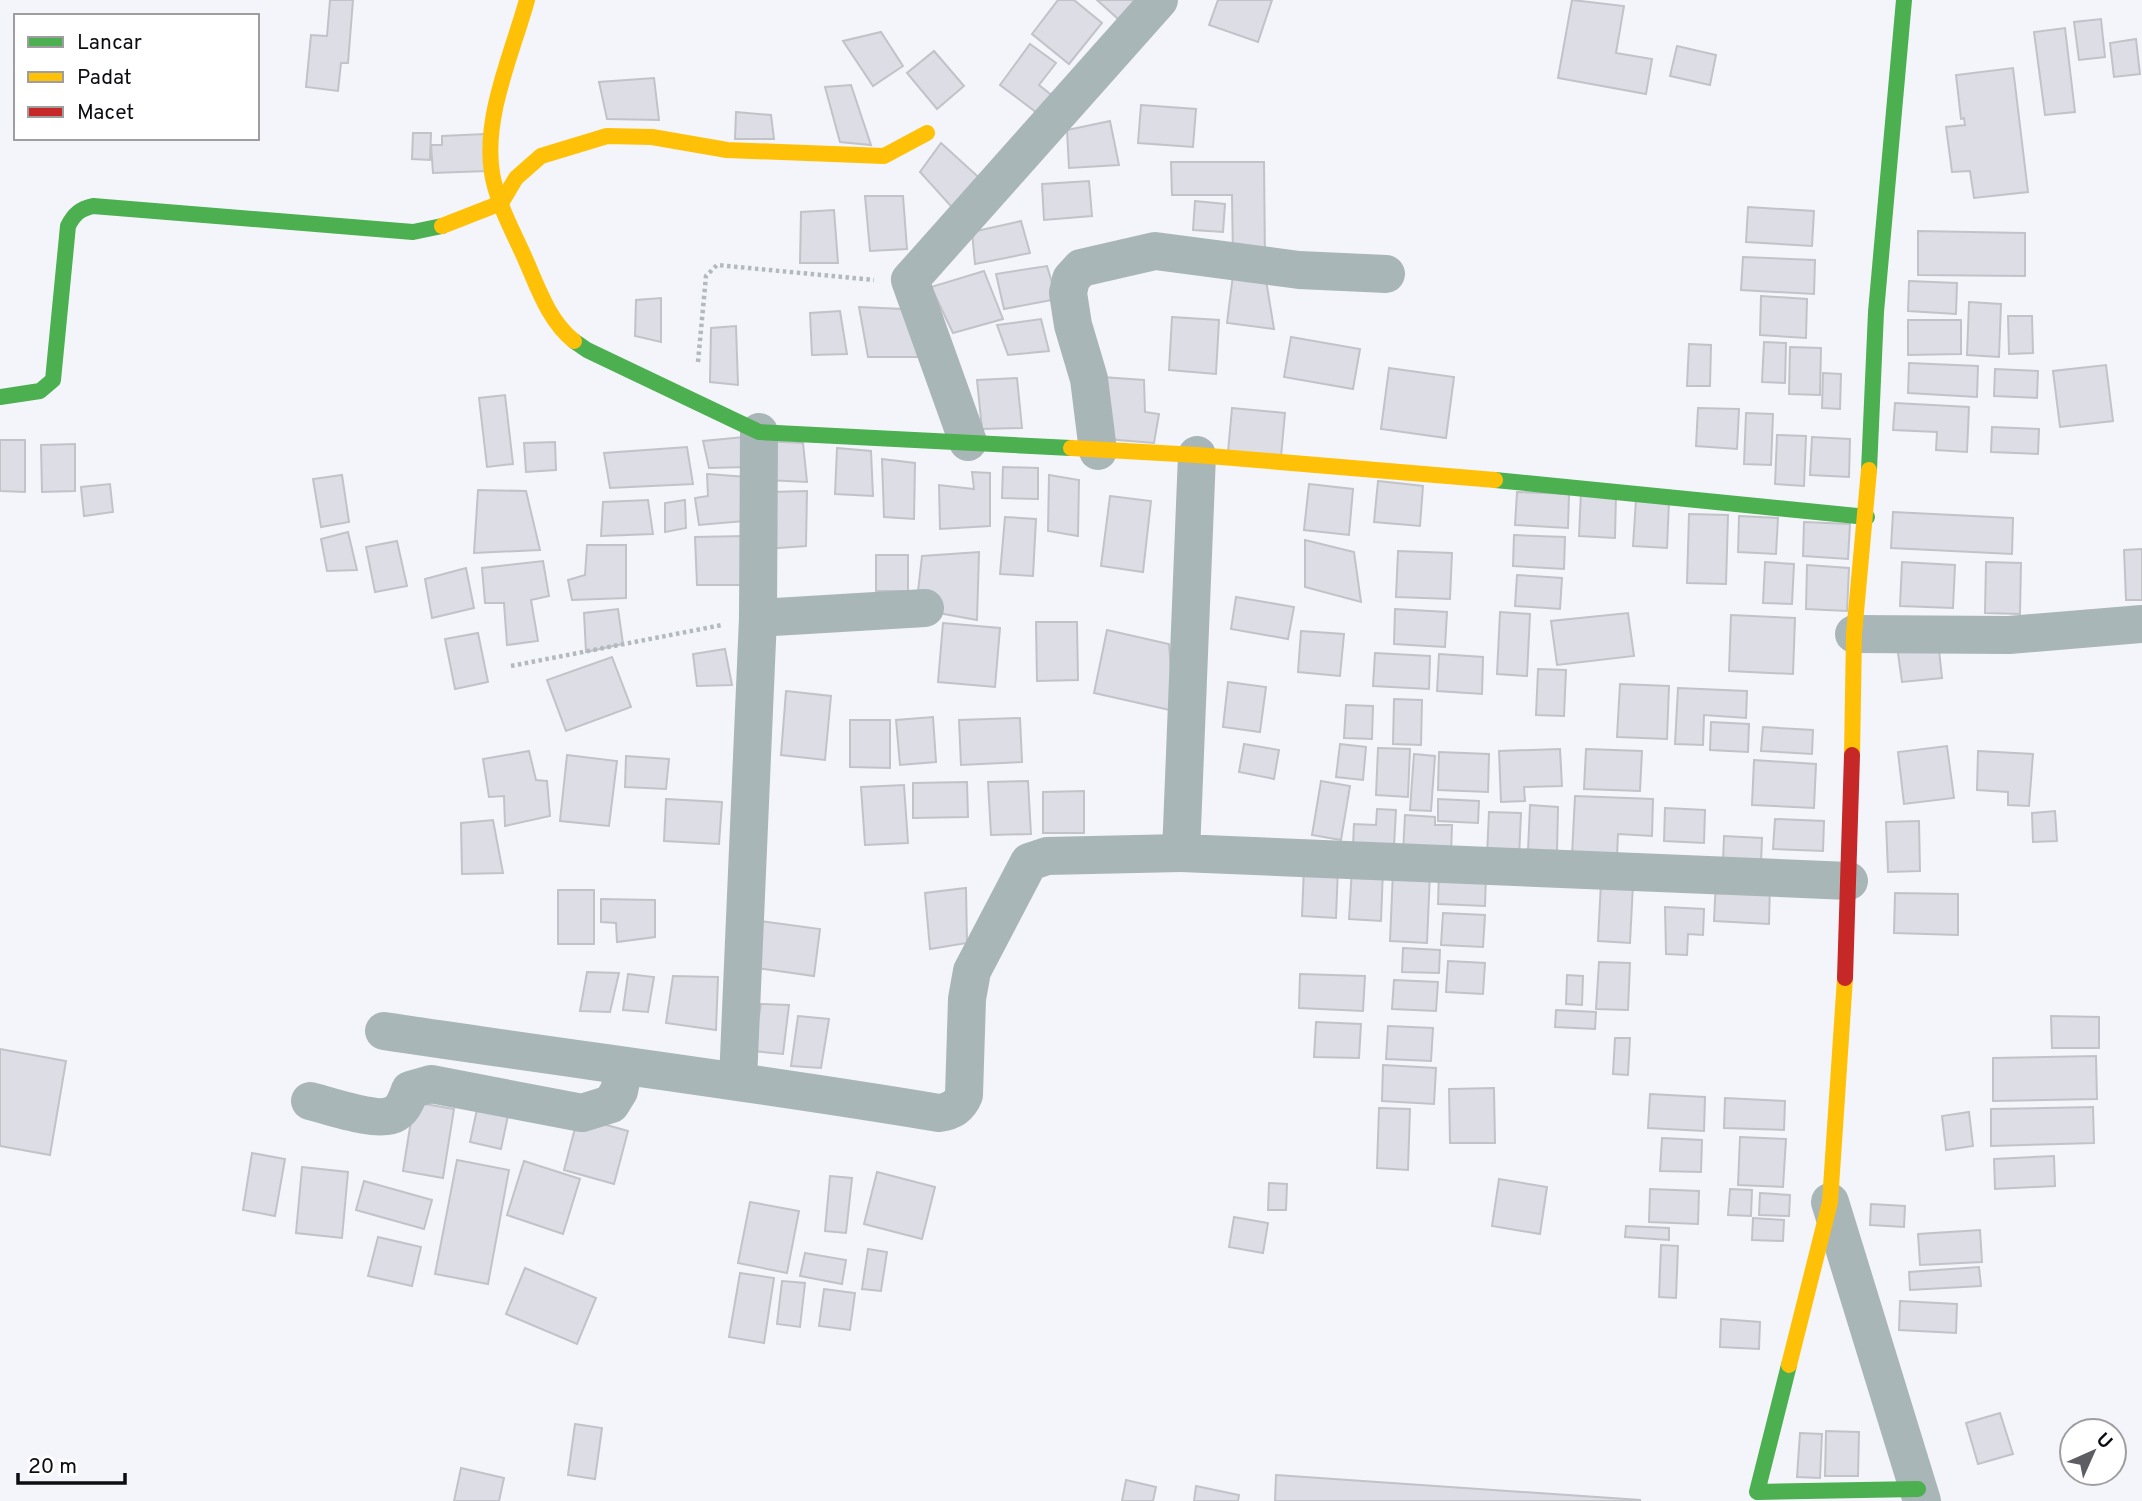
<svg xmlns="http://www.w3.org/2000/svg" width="2142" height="1501" viewBox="0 0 2142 1501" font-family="Overpass,sans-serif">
  <rect width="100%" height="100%" fill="#f4f5fb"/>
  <g fill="#dcdde5" stroke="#c2c3c8" stroke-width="2">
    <polygon points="330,0 353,0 348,63 341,63 338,91 306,87 311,35 327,36"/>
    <polygon points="1058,0 1074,0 1102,23 1069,64 1032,34"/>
    <polygon points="1097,0 1151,0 1127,27"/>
    <polygon points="1218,0 1272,0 1258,42 1209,25"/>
    <polygon points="1572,0 1624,6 1616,53 1652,59 1646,94 1558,78"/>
    <polygon points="2101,19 2105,57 2079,60 2074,22"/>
    <polygon points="2065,28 2075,112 2045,115 2034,32"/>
    <polygon points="881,32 903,66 873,86 843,41"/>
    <polygon points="2136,39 2140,74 2114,77 2110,43"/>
    <polygon points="1030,44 1056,63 1039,85 1059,101 1045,119 1000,85"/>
    <polygon points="1677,46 1716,55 1710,85 1670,76"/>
    <polygon points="934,51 964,86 937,109 907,73"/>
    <polygon points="2013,68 2028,192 1974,198 1970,171 1952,172 1946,127 1965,125 1964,118 1961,119 1956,75"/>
    <polygon points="654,78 659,120 607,119 599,82"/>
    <polygon points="851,85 871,145 840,142 825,87"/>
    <polygon points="1141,105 1196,109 1193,147 1138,143"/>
    <polygon points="736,112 771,115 774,139 735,139"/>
    <polygon points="1110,121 1119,165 1069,168 1067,130"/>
    <polygon points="413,133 431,133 430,160 412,159"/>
    <polygon points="485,134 487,171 433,173 431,145 442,145 442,136"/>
    <polygon points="941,143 985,183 959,215 920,172"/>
    <polygon points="1171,162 1264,162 1265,258 1233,258 1232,195 1172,195"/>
    <polygon points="1089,181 1092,216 1044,220 1042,184"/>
    <polygon points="865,196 903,196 907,249 870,251"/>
    <polygon points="1195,201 1225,204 1223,232 1193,230"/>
    <polygon points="1748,207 1814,211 1812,246 1746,242"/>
    <polygon points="834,210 838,263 800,263 801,212"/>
    <polygon points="1021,221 1030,253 975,264 972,232"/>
    <polygon points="1918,231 2025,233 2025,276 1918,275"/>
    <polygon points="1743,257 1815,260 1814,294 1741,290"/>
    <polygon points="1047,266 1057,299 1004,309 996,274"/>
    <polygon points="984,271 1003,319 953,333 931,287"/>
    <polygon points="1233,275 1266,280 1274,329 1227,323"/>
    <polygon points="1909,281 1957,283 1956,314 1908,311"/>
    <polygon points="1761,296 1807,299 1806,338 1760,335"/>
    <polygon points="661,298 661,342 635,336 636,300"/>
    <polygon points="1969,302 2001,304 1999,357 1967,355"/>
    <polygon points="859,307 903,309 923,357 868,357"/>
    <polygon points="840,311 847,354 812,355 810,313"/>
    <polygon points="2008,316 2032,316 2033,353 2009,354"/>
    <polygon points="1172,317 1219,320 1216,374 1169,370"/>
    <polygon points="1041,319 1049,351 1008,355 997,325"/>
    <polygon points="1908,320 1961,320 1961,354 1908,355"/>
    <polygon points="736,326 738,385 710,382 711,328"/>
    <polygon points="1291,337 1360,349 1353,389 1284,377"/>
    <polygon points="1764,342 1786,343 1785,383 1762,382"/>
    <polygon points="1689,344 1711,345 1710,386 1687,386"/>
    <polygon points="1790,347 1821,348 1820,395 1789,394"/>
    <polygon points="1909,363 1978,366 1977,397 1908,393"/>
    <polygon points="2106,365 2113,421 2060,427 2053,371"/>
    <polygon points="1389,368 1454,377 1446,438 1381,429"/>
    <polygon points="1995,369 2038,371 2037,398 1994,396"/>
    <polygon points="1823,373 1841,374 1840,409 1822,408"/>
    <polygon points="1102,377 1144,380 1145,412 1159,414 1154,443 1106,439"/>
    <polygon points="1017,378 1022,428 982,429 977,380"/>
    <polygon points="505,395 513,464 487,467 479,398"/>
    <polygon points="1895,403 1969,407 1967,452 1936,450 1937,432 1893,430"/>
    <polygon points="1232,408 1285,413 1281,457 1228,452"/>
    <polygon points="1698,408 1739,409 1737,449 1696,446"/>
    <polygon points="1746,413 1773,414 1771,465 1744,464"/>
    <polygon points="1992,427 2039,429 2038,454 1991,452"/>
    <polygon points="1777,435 1806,436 1804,486 1775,484"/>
    <polygon points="744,437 747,467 709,468 703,441"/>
    <polygon points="1812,437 1850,439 1849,477 1810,475"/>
    <polygon points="0,440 25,440 25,492 0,491"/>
    <polygon points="764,441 803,443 807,482 766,480"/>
    <polygon points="555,442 556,470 526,472 524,443"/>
    <polygon points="75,444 75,491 42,492 41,445"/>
    <polygon points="687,447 693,484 610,488 604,453"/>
    <polygon points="837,448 871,451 873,496 835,494"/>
    <polygon points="882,459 915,463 914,519 884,517"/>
    <polygon points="1003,467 1038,468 1038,499 1002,498"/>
    <polygon points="972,472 990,473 990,526 940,529 939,485 974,489"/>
    <polygon points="707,474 747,477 744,521 699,525 695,498 708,496"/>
    <polygon points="342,475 349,522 321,527 313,479"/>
    <polygon points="1049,475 1079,480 1078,536 1048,531"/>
    <polygon points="1378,481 1423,486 1420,526 1374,522"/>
    <polygon points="110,484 113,512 84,516 81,487"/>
    <polygon points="1309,484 1353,489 1349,535 1304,530"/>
    <polygon points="478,490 526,491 540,550 474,553"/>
    <polygon points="807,491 806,546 765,549 768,492"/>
    <polygon points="1517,492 1569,494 1568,528 1515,525"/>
    <polygon points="1581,492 1616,494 1615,538 1579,536"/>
    <polygon points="1110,496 1151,501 1143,572 1101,566"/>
    <polygon points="1636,499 1669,501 1667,548 1633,546"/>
    <polygon points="648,500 653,534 601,536 603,502"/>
    <polygon points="685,500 686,528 665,532 665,503"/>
    <polygon points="1893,512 2013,518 2012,554 1891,548"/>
    <polygon points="1689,514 1728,515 1726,584 1687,583"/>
    <polygon points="1739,516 1778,518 1776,554 1738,552"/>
    <polygon points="1005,517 1036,519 1033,576 1000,574"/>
    <polygon points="1804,522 1850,524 1848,559 1803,556"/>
    <polygon points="348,532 357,570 327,571 321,539"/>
    <polygon points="1514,535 1565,537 1564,569 1513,566"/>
    <polygon points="745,536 745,585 697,585 695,537"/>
    <polygon points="1305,540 1354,552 1361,602 1305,587"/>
    <polygon points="397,541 407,586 375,592 366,547"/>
    <polygon points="587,545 626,545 626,598 572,600 568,580 585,575"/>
    <polygon points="2142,549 2142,600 2126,600 2124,550"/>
    <polygon points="1398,551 1452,553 1450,599 1396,597"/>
    <polygon points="979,552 977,620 916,609 922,556"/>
    <rect x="876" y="555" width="32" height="36"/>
    <polygon points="543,561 549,596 531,600 538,641 507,645 504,603 485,603 482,568"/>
    <polygon points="1765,562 1794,564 1792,604 1763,603"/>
    <polygon points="1902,562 1955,565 1953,608 1900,606"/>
    <polygon points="1986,562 2021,563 2020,614 1985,613"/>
    <polygon points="1807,565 1849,568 1847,611 1806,609"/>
    <polygon points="466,568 474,608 432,618 425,579"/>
    <polygon points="1517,575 1562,578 1560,609 1515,606"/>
    <polygon points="1236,597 1294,607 1288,639 1231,629"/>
    <polygon points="618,609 623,644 586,652 584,613"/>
    <polygon points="1395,609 1447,612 1445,647 1394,644"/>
    <polygon points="1500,612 1530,614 1527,676 1497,674"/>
    <polygon points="1628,613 1634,656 1557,665 1551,621"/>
    <polygon points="1731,615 1795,618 1793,674 1729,671"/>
    <polygon points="1036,622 1077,622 1078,680 1037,681"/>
    <polygon points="943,623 1000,628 995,687 938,682"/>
    <polygon points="1107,630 1169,644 1174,711 1094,693"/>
    <polygon points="1301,631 1344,634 1340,676 1298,672"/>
    <polygon points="478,633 488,682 455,689 445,639"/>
    <polygon points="1938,641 1942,678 1902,682 1897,646"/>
    <polygon points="725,649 732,685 697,686 693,654"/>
    <polygon points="1375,653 1430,656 1429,689 1373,686"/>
    <polygon points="1439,654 1483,657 1482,694 1437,691"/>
    <polygon points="612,657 631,707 566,731 547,680"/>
    <polygon points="1538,669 1566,670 1564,716 1536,715"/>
    <polygon points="1228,682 1266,687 1260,732 1223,727"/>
    <polygon points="1620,684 1669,686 1667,739 1617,737"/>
    <polygon points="1678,688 1747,691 1746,718 1704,715 1703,745 1675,744"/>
    <polygon points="786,691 831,696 825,760 781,755"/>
    <polygon points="1394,699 1422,700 1421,745 1393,744"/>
    <polygon points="1346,705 1373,706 1372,739 1344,738"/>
    <polygon points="933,717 936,762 900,765 896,720"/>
    <polygon points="1020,718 1022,762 961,765 959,720"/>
    <polygon points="850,720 890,720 890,768 850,767"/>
    <polygon points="1711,722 1749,724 1748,752 1710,750"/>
    <polygon points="1763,727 1813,730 1812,754 1761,751"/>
    <polygon points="1244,744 1279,750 1274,779 1239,772"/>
    <polygon points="1340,744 1366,747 1363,780 1336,777"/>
    <polygon points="1947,746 1954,798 1904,804 1898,752"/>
    <polygon points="1378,748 1410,749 1408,797 1376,795"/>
    <polygon points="1560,749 1562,786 1524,787 1525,801 1501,802 1499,751"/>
    <polygon points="1586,749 1642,751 1640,791 1584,789"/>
    <polygon points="529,751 536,780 547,781 550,816 505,826 504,796 489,797 483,759"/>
    <polygon points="1978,751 2033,754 2029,806 2008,805 2008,792 1977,790"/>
    <polygon points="1439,752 1489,754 1488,792 1438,790"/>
    <polygon points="1414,754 1435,756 1431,811 1410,810"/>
    <polygon points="567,755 617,761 609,826 560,821"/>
    <polygon points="626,756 669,759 666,789 625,787"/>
    <polygon points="1754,760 1816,764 1814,808 1752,805"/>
    <polygon points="1028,781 1031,834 991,835 988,782"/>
    <polygon points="1321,781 1350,786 1341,840 1312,835"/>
    <polygon points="967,782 968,817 913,818 913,783"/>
    <polygon points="904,785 908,843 865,845 861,787"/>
    <polygon points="1084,791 1084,833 1043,833 1043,792"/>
    <polygon points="1575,796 1653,799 1652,836 1618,834 1617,857 1572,855"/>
    <polygon points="666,799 722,802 719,844 664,841"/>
    <polygon points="1438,799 1479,801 1478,823 1438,821"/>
    <polygon points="1530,805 1558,807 1557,852 1528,851"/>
    <polygon points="1665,808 1705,810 1704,843 1664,841"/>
    <polygon points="1377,809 1396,810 1394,847 1353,845 1354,824 1376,825"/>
    <polygon points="2055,811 2057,841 2033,842 2032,813"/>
    <polygon points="1489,812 1521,813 1519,858 1487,856"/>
    <polygon points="1405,815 1435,817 1435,825 1452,825 1451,854 1403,853"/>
    <polygon points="1775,819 1824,821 1823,851 1773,849"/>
    <polygon points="493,820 503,873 462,874 461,823"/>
    <polygon points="1919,821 1920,871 1888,872 1886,822"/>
    <polygon points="1724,836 1762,838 1761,863 1723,861"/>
    <polygon points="1304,866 1338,868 1336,918 1302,916"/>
    <polygon points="1352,868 1383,869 1381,921 1349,919"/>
    <polygon points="1393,871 1430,873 1427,943 1390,941"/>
    <polygon points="1439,872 1486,875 1485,906 1438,904"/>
    <polygon points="1716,880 1770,883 1769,924 1714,921"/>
    <polygon points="1601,882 1633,884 1630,943 1598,941"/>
    <polygon points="966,888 967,943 930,949 925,893"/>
    <rect x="558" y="890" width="36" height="54"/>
    <polygon points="1895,893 1958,894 1958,935 1894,933"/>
    <polygon points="601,899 655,900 655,937 617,942 616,923 601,922"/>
    <polygon points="1665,907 1704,909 1703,935 1688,934 1687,955 1666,954"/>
    <polygon points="1443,913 1485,915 1483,947 1441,945"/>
    <polygon points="761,921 820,929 814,976 756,968"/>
    <polygon points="1403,948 1440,950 1439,973 1402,972"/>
    <polygon points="1448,961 1485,963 1483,994 1446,992"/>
    <polygon points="1599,962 1630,963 1628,1010 1596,1009"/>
    <polygon points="587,972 619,973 610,1012 580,1011"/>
    <polygon points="628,974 654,977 648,1012 623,1010"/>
    <polygon points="1300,974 1365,976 1363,1011 1299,1008"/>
    <polygon points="1567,975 1583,976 1582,1005 1566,1004"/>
    <polygon points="673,976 718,977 716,1030 666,1023"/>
    <polygon points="1394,980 1438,982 1436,1011 1392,1009"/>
    <polygon points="761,1004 789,1005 783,1054 753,1051"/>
    <polygon points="1556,1010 1596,1012 1595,1029 1555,1027"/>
    <polygon points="798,1016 829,1019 821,1068 791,1066"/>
    <polygon points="2051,1016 2099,1017 2099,1048 2052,1048"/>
    <polygon points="1316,1022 1361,1024 1359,1058 1314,1057"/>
    <polygon points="1388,1026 1433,1028 1431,1061 1386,1059"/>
    <polygon points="1615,1038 1630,1038 1628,1075 1613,1074"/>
    <polygon points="0,1049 66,1061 50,1155 0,1146"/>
    <polygon points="2096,1056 2097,1099 1993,1101 1993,1058"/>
    <polygon points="1383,1065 1436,1068 1434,1104 1382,1101"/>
    <polygon points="1494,1088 1495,1143 1450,1143 1449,1089"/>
    <polygon points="1650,1094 1705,1097 1704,1131 1648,1128"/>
    <polygon points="1725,1098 1785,1101 1784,1130 1724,1128"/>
    <polygon points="479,1100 510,1106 501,1149 470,1142"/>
    <polygon points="414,1102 454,1109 443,1178 403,1171"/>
    <polygon points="2093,1107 2094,1143 1991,1146 1991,1109"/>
    <polygon points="1379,1108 1410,1109 1408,1170 1377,1168"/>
    <polygon points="1969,1112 1973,1146 1946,1150 1942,1116"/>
    <polygon points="578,1117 628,1131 614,1184 564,1170"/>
    <polygon points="1740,1137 1786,1139 1783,1187 1738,1185"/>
    <polygon points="1662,1138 1702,1140 1701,1172 1660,1171"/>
    <polygon points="252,1153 285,1159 275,1216 243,1210"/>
    <polygon points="2054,1156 2055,1186 1995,1189 1994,1159"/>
    <polygon points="457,1160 509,1170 488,1284 435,1274"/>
    <polygon points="524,1161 580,1179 563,1234 507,1215"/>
    <polygon points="302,1167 348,1172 342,1238 296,1233"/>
    <polygon points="877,1172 935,1187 922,1239 864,1224"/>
    <polygon points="830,1176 852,1178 846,1233 825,1231"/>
    <polygon points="1499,1179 1547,1187 1540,1234 1492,1226"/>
    <polygon points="364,1181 432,1200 424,1229 356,1210"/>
    <polygon points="1269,1183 1287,1184 1286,1210 1268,1210"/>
    <polygon points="1650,1189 1699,1191 1698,1224 1649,1222"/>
    <polygon points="1730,1189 1752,1190 1751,1216 1728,1215"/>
    <polygon points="1760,1193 1790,1195 1789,1216 1759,1215"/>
    <polygon points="750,1202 799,1211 787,1273 738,1263"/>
    <polygon points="1871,1204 1905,1206 1904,1227 1870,1225"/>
    <polygon points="1234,1217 1268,1223 1263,1253 1229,1247"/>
    <polygon points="1753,1218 1784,1220 1783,1241 1752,1240"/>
    <polygon points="1626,1226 1669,1228 1669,1240 1625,1237"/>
    <polygon points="1980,1230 1982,1262 1920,1265 1918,1234"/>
    <polygon points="378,1237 421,1247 412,1286 368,1276"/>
    <polygon points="1661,1245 1678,1246 1676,1298 1659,1297"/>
    <polygon points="868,1249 887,1252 881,1291 862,1289"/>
    <polygon points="805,1253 846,1260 842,1284 800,1276"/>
    <polygon points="1979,1267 1981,1286 1910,1290 1909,1272"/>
    <polygon points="525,1268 596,1298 577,1344 506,1314"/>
    <polygon points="740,1273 774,1278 764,1343 729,1337"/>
    <polygon points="782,1281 805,1283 800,1327 777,1324"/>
    <polygon points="824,1289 855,1293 850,1330 819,1326"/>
    <polygon points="1900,1301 1957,1304 1956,1333 1899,1330"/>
    <polygon points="1721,1319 1760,1322 1759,1349 1720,1347"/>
    <polygon points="2000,1413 2013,1454 1978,1464 1966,1423"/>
    <polygon points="575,1424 602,1428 595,1479 568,1475"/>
    <polygon points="1826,1431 1859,1432 1858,1476 1825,1476"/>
    <polygon points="1800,1433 1822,1434 1820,1478 1797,1477"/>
    <polygon points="461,1468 504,1478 499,1501 454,1501"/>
    <polygon points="1276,1475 1640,1500 1640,1501 1275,1501"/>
    <polygon points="1126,1480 1156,1487 1153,1501 1122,1501"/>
    <polygon points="1196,1486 1239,1495 1238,1501 1194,1501"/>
  </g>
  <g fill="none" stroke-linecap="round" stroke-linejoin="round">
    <g stroke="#b3babe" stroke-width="4.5" stroke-dasharray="3.5 3.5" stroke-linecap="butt">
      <polyline points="698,362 706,276 717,265 874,280"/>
      <polyline points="511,666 722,625"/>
    </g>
    <g stroke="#a8b6b8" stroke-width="38">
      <polyline points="968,442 910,280 1159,0"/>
      <polyline points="1098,451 1089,379 1073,325 1068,293 1071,279 1081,268 1155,251 1299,270 1386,274"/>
      <polyline points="1197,455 1181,853 1849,881"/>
      <polyline points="758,618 925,608"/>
      <polyline points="1854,634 2009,635 2142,624"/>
      <path d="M384,1031C569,1059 754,1082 939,1113C952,1111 959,1107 964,1095L967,999L972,971L1029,862L1047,856L1181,853"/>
      <polyline points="738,1080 758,618 759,432"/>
      <path d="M310,1101C330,1106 380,1124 396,1113C404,1108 407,1098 410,1090L431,1084L582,1113L611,1104L619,1091L624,1067"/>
      <polyline points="1830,1202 1922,1501"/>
    </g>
    <g stroke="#4caf50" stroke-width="16">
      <polyline points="574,341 587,350 759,432 1071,448"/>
      <path d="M0,397L40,391L53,380L68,226C74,214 80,209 93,206L413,232L442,226"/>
      <polyline points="1869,470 1876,312 1904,0"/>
      <polyline points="1495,480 1867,517"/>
      <polyline points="1789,1365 1757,1492 1918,1489"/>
    </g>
    <g stroke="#ffc107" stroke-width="16">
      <path d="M527,0C512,54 483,117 492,173C497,204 515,235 527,263C539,291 550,322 574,341"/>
      <polyline points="442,226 501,203 516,178 541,156 607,136 652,137 727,150 884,156 927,133"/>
      <polyline points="1071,448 1197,455 1495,480"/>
      <polyline points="1852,755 1854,634 1869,470"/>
      <polyline points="1789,1365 1830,1202 1845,978"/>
    </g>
    <polyline stroke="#c62828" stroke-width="16" points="1845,978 1852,755"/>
  </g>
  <rect x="14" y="14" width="245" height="126" fill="#ffffff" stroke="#9e9ea0" stroke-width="2"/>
  <rect x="28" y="37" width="35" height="10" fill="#4caf50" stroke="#9e9ea0" stroke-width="2"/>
  <text x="77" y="49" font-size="21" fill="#0c0d11">Lancar</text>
  <rect x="28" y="72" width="35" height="10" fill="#ffc107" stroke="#9e9ea0" stroke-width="2"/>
  <text x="77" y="84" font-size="21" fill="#0c0d11">Padat</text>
  <rect x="28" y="107" width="35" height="10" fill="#c62828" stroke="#9e9ea0" stroke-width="2"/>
  <text x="77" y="119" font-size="21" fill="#0c0d11">Macet</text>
  <g transform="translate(2093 1452) rotate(45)"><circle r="33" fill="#ffffff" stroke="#9e9ea0" stroke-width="2"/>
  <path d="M0-5L12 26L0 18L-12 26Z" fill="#5d5e63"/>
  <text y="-10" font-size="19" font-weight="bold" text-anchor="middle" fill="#0c0d11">U</text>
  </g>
  <path d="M18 1473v10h107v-10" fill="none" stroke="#0c0d11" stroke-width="3.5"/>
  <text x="28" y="1473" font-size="21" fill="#0c0d11" stroke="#ffffff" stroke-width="5" paint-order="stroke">20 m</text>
</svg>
